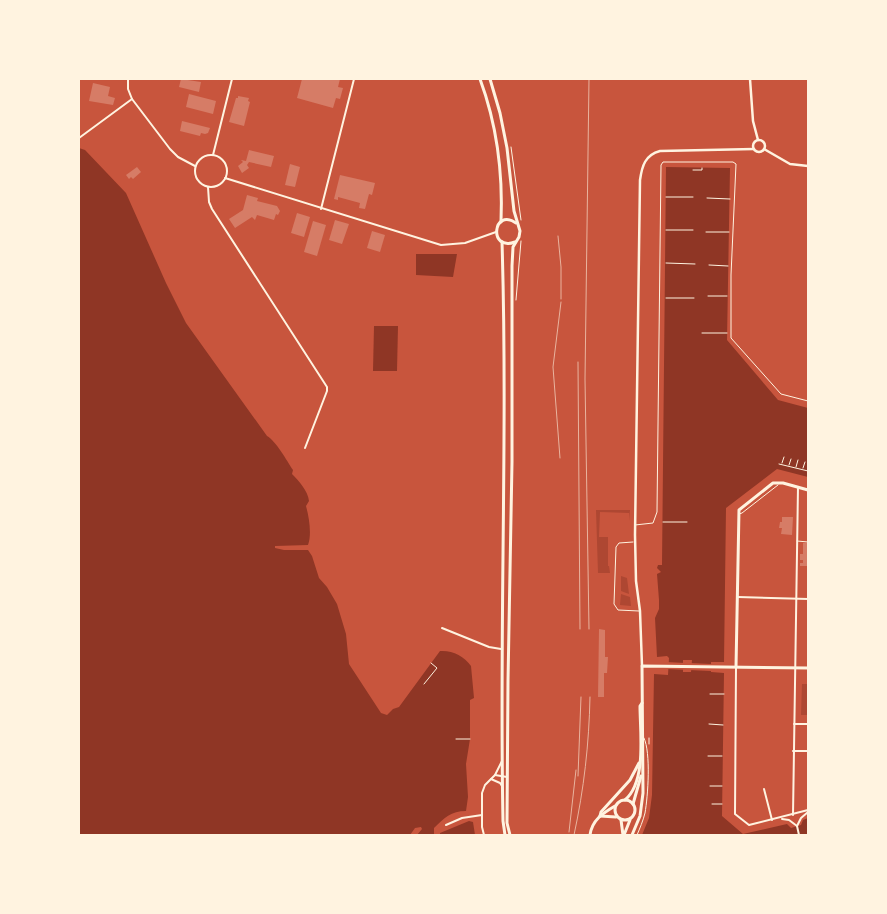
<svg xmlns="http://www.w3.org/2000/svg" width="887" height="914" viewBox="0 0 887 914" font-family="'Source Sans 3',sans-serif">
  <rect width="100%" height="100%" fill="#c8553d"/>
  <g fill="#ae4732">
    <polygon points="596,510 630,510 629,521 629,513 600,512 599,537 608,537 608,566 609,566 610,573 598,573"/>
    <polygon points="621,576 627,578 629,594 621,591"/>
    <polygon points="621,594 630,597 631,606 620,605"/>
    <polygon points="802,684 808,684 808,715 801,715"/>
  </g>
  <g fill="#8f3625" fill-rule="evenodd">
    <path d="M79,148L85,150L126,193L166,283L186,323L267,436C276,441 287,461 293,470L292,474C299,481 308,491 309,501L306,506C309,517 312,534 308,545L275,546V548L284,550H308L312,556L319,578L327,587L337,604L346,634L349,664L381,713L387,715L393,709L399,707L440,651C452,650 464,656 471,666L474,698L470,700V739L466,764L468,797L466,811C451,811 444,818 434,828V835H417L422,829L421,827L415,828L410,835H79Z"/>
    <path d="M666,167L730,168L727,340L778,400L808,408V477L777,469L726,508L724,662H711V672L724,673L722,816L743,834L787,824L791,828L801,825L803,820L808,818V835H642L649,818L652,795L654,674L668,675L669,658L667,656L657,657L655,618L659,609V600L657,574L661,572L657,568L658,565H662ZM683,660H692L691,672H683Z"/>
    <polygon points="416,254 457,254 453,277 416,275"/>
    <polygon points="374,326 398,326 397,371 373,371"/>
    <polygon points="469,821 473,822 475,835 440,835 440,833"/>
  </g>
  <polygon fill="#c8553d" points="666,662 685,663 685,670 689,670 689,663 711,664 711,671 666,669"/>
  <g fill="#d67c66">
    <polygon points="181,79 201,82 199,92 179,87"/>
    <polygon points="302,79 340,79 338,87 343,88 340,99 336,98 333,108 297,98"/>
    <polygon points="93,83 110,87 108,96 115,98 113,105 89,101"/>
    <polygon points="189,94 216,101 213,114 186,107"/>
    <polygon points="238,96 249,98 248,101 250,102 244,126 229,122 236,98 238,98"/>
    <polygon points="182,121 210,128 208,133 205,134 201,133 200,136 180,131"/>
    <polygon points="249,150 274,156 271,167 249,162 247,165 249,168 242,173 238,166 243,162 241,160 246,161"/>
    <polygon points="290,164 300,167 295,187 285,185"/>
    <polygon points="137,167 141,172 133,179 131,177 129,179 126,175"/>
    <polygon points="340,175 375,183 372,195 369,194 365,209 359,208 360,203 338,197 338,200 334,199"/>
    <polygon points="247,195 258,198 257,201 277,206 280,211 278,215 276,214 274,220 257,215 255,220 252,217 235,228 229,219 243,210"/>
    <polygon points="297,213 310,217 304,237 291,233"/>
    <polygon points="335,220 349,224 342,244 329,240"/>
    <polygon points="313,221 326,225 317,256 304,252"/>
    <polygon points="372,231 385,235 380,252 367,248"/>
    <polygon points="782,517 793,517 792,535 781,534 782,528 779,528 780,522 782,522"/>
    <polygon points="803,543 808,543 808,566 800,566 800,563 803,563 803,560 800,560 800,554 803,554"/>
    <polygon points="599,629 605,630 605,657 608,657 607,673 604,673 604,697 598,697"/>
  </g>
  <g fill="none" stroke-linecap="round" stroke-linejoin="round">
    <g stroke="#fff3e0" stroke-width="1">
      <polyline points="511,147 521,220"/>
      <polyline points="693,170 702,170 702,168"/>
      <polyline points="666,197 693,197"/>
      <polyline points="707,198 730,199"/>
      <polyline points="666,230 693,230"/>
      <polyline points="706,232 729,232"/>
      <polyline points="666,263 695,264"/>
      <polyline points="709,265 728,266"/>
      <polyline points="708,296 727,296"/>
      <polyline points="666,298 694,298"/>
      <polyline points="516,300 521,241"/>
      <polyline points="702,333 727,333"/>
      <polyline points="782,463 784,457"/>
      <polyline points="779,464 808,471"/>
      <polyline points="789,465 791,459"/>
      <polyline points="796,467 798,460"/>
      <polyline points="803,468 805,462"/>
      <polyline points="663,522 687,522"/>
      <polyline points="424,684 437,668 431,663"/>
      <polyline points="710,694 724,694"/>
      <polyline points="709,724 723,725"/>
      <polyline points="456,739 470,739"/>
      <polyline points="649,744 649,738"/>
      <polyline points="708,756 722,756"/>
      <polyline points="710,786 722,786"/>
      <polyline points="712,804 722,804"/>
    </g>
    <g stroke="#fff3e0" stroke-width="1">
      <polyline points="739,514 742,513 778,485"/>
      <polyline points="635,525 653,523 657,512 661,165 663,162 733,162 736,164 731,275 731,338 781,394 808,401"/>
      <polyline points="797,541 808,542"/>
      <polyline points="633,542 619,543 616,547 614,604 618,610 639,611"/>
      <path d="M637,835C640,828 643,821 645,813C648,796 651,753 644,738"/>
    </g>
    <polyline stroke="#fff3e0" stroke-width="2" points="446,825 462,818 482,815"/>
    <g stroke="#fff3e0" stroke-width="2">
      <polyline points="128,79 128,89 132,99 170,149 178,157 195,166"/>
      <polyline points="79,138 132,99"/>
      <polyline points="213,155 232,79"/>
      <circle cx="211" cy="171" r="16"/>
      <polyline points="225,178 441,245 465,243 496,232"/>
      <polyline points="208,187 209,202 212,209 327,387 327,391 305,448"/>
      <polyline points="321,209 354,79"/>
      <polyline points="738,597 808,599"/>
      <polyline points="442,628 489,647 501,649"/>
      <polyline points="736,667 735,814 749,825 808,810"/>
      <polyline points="794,724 808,724"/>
      <polyline points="793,751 808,751"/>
      <polyline points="495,775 507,777"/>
      <polyline points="491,779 500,783 502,786"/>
      <polyline points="764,789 772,820"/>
      <polyline points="793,815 798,487"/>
      <polyline points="782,819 789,820 797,826"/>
      <polyline points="797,826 801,818 808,812"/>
      <polyline points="797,826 799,835"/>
      <polyline points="484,835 482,827 482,793 485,785 495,775 502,761"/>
    </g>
    <g stroke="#fff3e0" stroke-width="2.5">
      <polyline points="750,79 753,121 758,140"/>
      <circle cx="759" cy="146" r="6"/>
      <polyline points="764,149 790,164 808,166"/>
      <path d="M642,666L640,611L636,581L635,535L640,180C642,166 645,155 660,151L754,149"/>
    </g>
    <g stroke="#fff3e0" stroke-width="3">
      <polyline points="736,667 739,510 773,483 783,483 808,490"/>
      <path d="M625,800C647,781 640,732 640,706L642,703"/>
      <polyline points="633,804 641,776"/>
      <polyline points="600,816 601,812 630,780 639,763"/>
      <polyline points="632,835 640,816 643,793 642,666 808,668"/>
    </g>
    <g stroke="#fff3e0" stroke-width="3">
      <path d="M480,79C497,125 503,174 501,222"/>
      <polyline points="490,79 500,113 507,148 514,211 520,231 519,237 513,247 512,266 512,462 508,681 507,823 510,835"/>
      <path d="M502,242C508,435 499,628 503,821L505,835"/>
      <path d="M515,242C488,252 493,207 516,223"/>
      <circle cx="625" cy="810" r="10"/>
      <polyline points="600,816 616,817"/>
      <polyline points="621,820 623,835"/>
      <path d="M590,835C592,820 603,813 615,806"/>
      <polyline points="624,835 630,820"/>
    </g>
    <g stroke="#e9b49f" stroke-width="1">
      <polyline points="558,236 561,267 561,299"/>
      <polyline points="578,362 580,629"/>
      <polyline points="560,458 553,367 561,302"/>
      <polyline points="589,629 585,379 589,79"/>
      <polyline points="578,776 581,697"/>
      <polyline points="569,832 576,770"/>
      <path d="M574,835C584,789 589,744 590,697"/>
    </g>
  </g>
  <rect width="887" height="914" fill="none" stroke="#fff3e0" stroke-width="160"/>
</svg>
